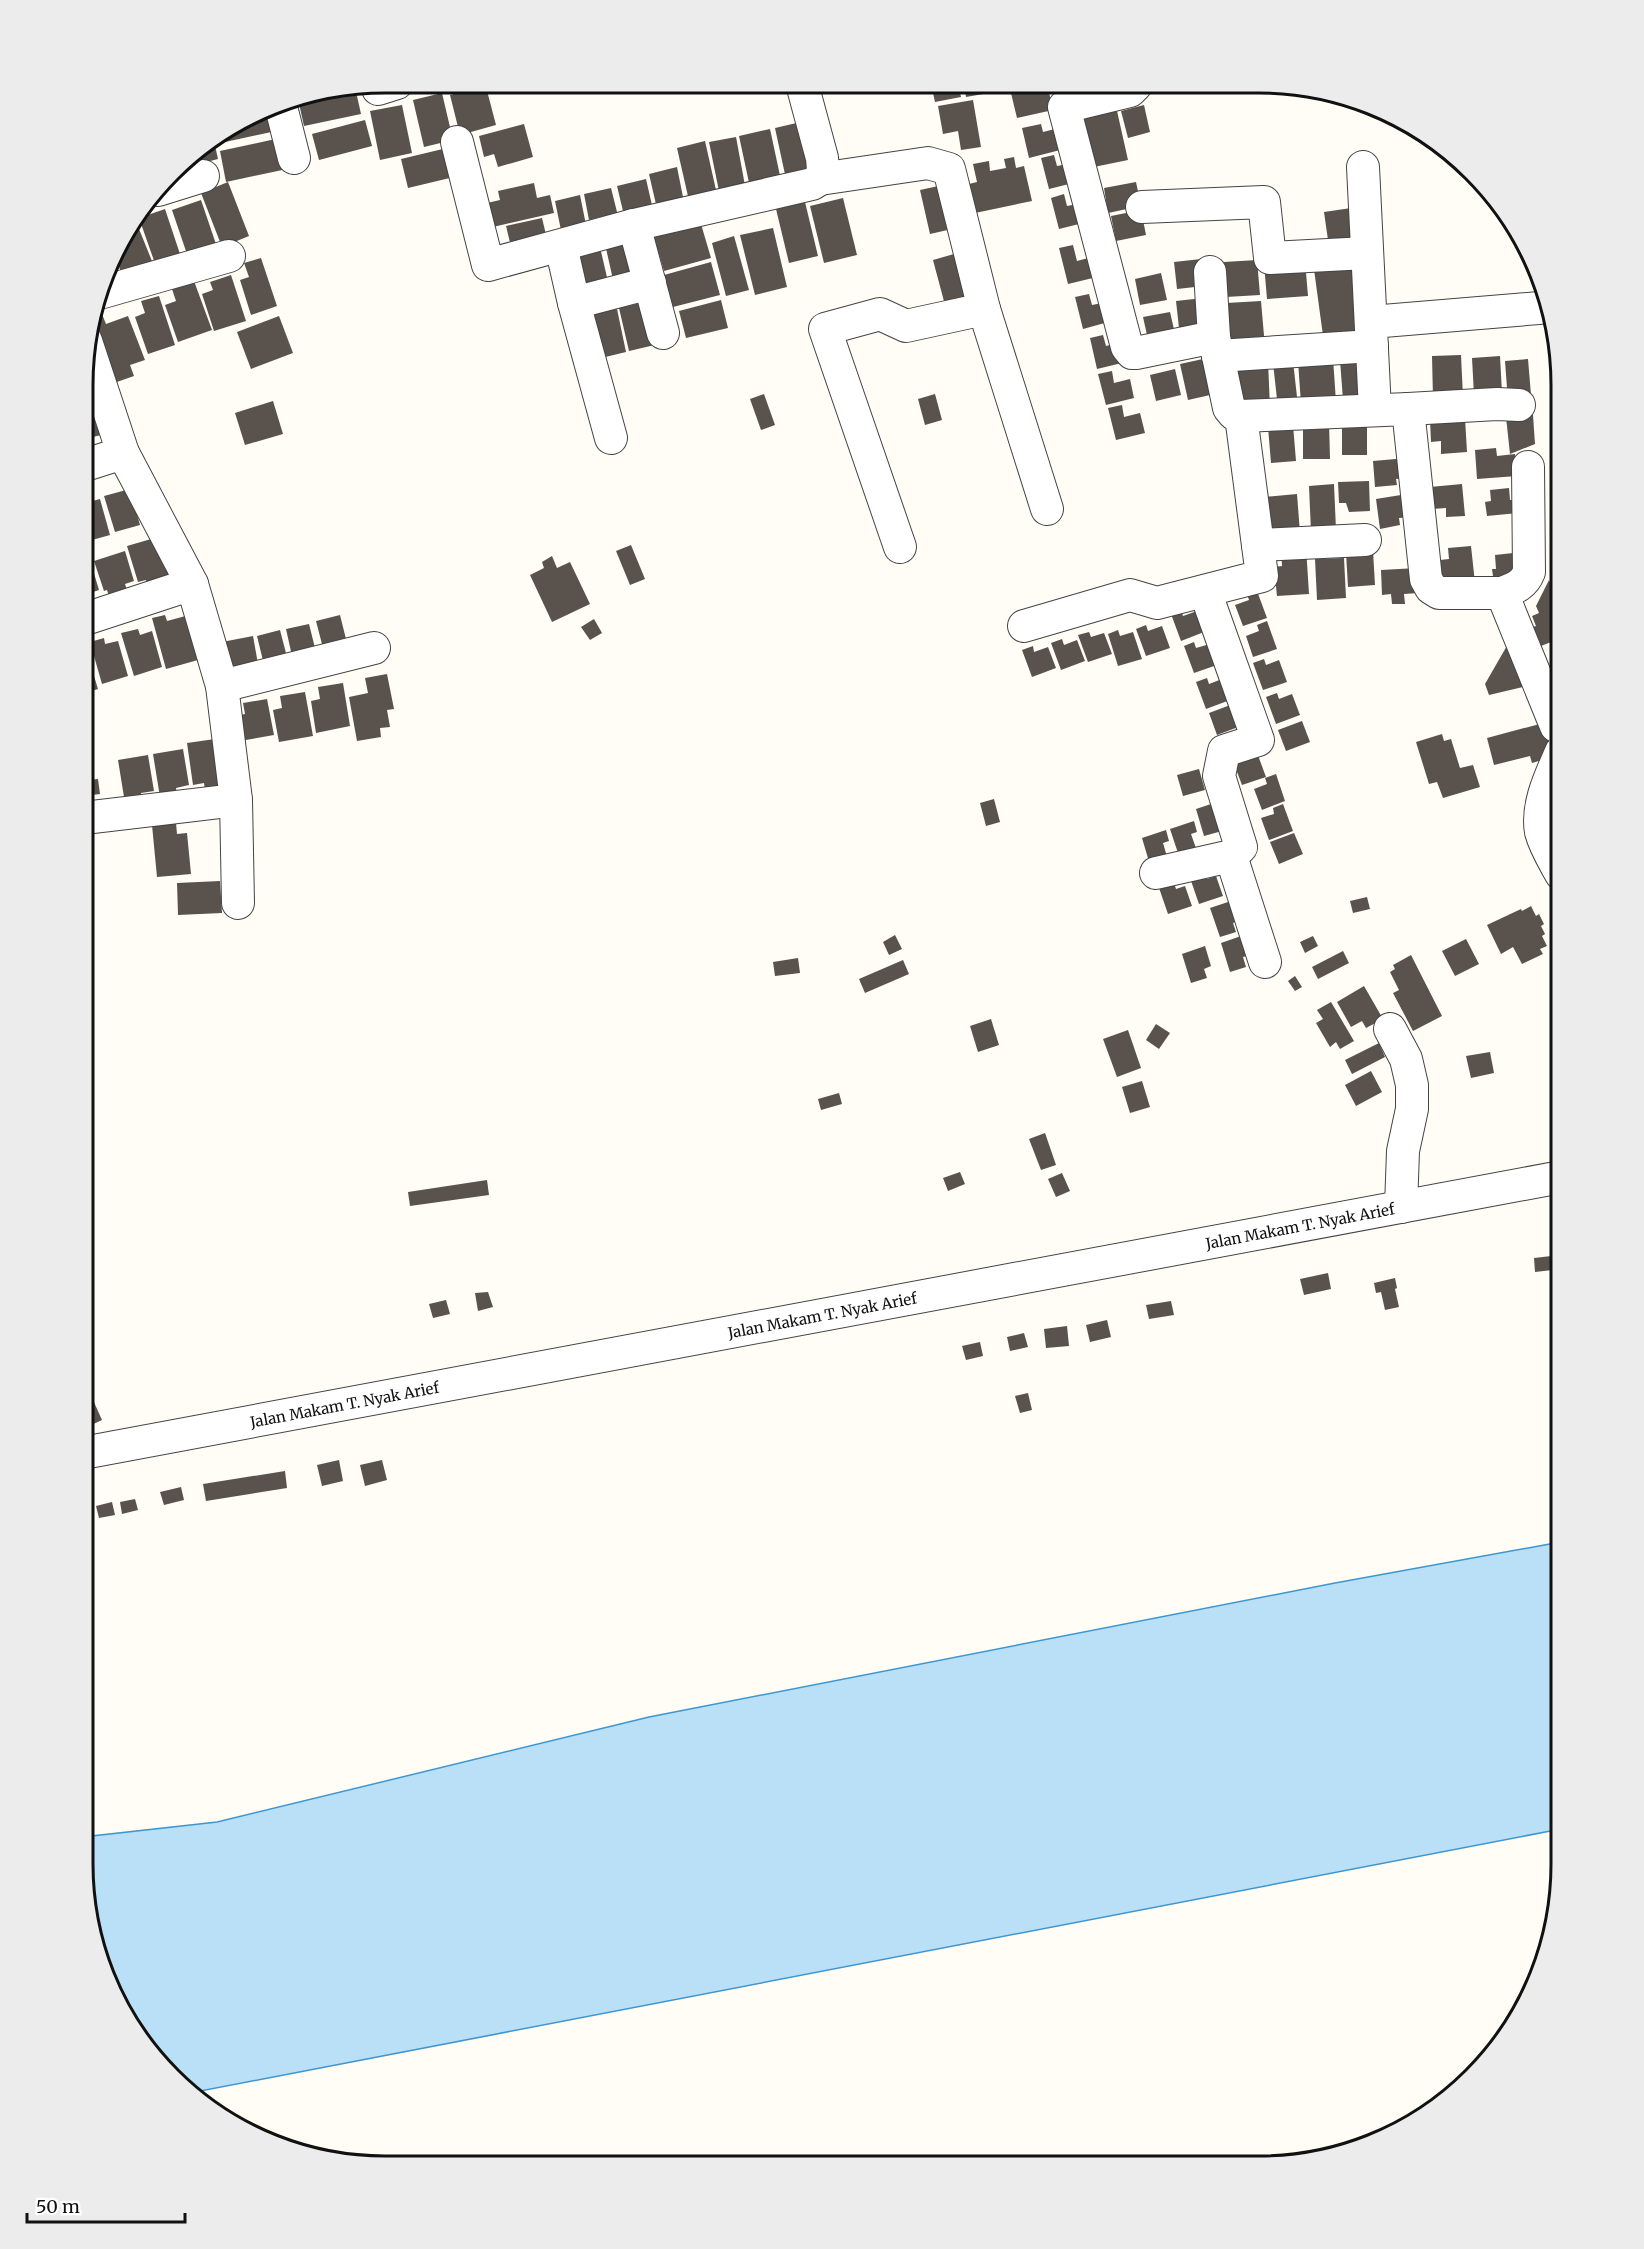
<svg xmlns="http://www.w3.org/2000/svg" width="1644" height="2249" viewBox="0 0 1644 2249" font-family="Merriweather,serif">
  <rect width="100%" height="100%" fill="#fffdf5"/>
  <polygon fill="#b9e0f7" stroke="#3f96cf" stroke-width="1.5" points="1561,1542 1561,1829 190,2093 145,2049 114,1998 93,1942 83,1865 83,1837 217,1822 649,1717 1335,1583"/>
  <g fill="#5a524d">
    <polygon points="462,83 485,83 496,125 460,135 450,95 464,91"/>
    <polygon points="890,84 912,84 912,85 891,89"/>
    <polygon points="931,84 958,84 961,97 935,102"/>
    <polygon points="964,84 994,84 995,92 966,97"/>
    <polygon points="1029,84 1031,92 1048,88 1053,110 1017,118 1010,89"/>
    <polygon points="355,87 361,114 304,126 298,99"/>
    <polygon points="442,93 453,140 424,147 413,100"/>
    <polygon points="973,100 981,147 961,150 958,131 943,134 938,106"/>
    <polygon points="1115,102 1128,160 1089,168 1077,110"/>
    <polygon points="402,105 412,153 380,160 370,111"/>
    <polygon points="1144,105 1150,132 1128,138 1121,111"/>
    <polygon points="271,108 276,131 216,144 215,140"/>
    <polygon points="365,120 372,146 319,160 312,134"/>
    <polygon points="805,121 816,173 786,179 775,128"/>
    <polygon points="524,124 533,157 498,167 494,154 484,157 479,136"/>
    <polygon points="1041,124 1043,132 1059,128 1064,149 1029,158 1022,128"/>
    <polygon points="770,129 782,185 751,192 739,136"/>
    <polygon points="736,137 746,191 720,196 709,142"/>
    <polygon points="280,138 287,169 226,182 220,151"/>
    <polygon points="214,141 218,159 183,168 182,162 186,157"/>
    <polygon points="705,141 718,199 690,205 677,148"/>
    <polygon points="447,148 454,177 408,188 401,159"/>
    <polygon points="1054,155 1057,166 1073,163 1077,182 1049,189 1041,158"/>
    <polygon points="1014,157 1016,168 1024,166 1032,201 975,213 969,184 977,182 973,164 989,161 990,171 1006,168 1004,159"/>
    <polygon points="677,167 685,207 658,213 649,174"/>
    <polygon points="646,179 654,214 637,208 623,211 617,186"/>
    <polygon points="228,182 249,236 222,247 201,193"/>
    <polygon points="1136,182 1141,206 1108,213 1104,188"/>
    <polygon points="534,183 537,198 550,195 554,213 493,227 487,203 500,200 498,191"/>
    <polygon points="943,185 952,229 930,234 920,190"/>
    <polygon points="611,188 619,220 601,224 600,217 589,220 584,194"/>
    <polygon points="1064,194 1067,206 1083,203 1087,222 1059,229 1051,198"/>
    <polygon points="580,195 587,230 562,235 555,201"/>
    <polygon points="843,198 857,255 824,263 810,206"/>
    <polygon points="201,200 217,247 188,257 172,210"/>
    <polygon points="805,202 818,256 789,263 776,209"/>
    <polygon points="1358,207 1363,242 1329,247 1324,212"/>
    <polygon points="165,209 183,263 158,272 139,218"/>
    <polygon points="1141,210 1146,235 1116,241 1111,216"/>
    <polygon points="542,218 549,247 513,255 506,226"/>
    <polygon points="135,219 156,271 125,283 115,256 121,239 126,237 124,232"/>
    <polygon points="701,224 711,258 664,271 654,237"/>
    <polygon points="773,228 787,287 755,295 740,235"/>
    <polygon points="734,236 749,290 726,296 712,243"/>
    <polygon points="632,238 641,278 614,284 605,244"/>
    <polygon points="1073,245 1077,261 1092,257 1097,277 1068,284 1059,248"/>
    <polygon points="600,247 609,286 578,293 569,254"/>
    <polygon points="961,252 973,297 945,305 933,260"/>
    <polygon points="1358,256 1368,337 1324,343 1313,262"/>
    <polygon points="261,258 277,306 251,315 240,280 249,277 244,263"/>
    <polygon points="1201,259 1204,286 1177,289 1174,262"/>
    <polygon points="1257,260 1260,295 1226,297 1224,262"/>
    <polygon points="1305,261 1308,296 1267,299 1264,264"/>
    <polygon points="711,262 720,295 673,307 664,275"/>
    <polygon points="1161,273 1167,300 1140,305 1135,279"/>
    <polygon points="231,275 246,321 214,331 202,294 213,290 210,282"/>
    <polygon points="194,281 212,330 178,342 165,305 176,301 172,289"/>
    <polygon points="1089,294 1092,305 1107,302 1112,321 1083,329 1075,297"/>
    <polygon points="159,296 175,345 148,354 135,317 145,313 141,301"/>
    <polygon points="1203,298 1206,325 1179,328 1176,301"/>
    <polygon points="721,300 728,328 686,338 679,311"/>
    <polygon points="649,301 659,344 629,351 619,308"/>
    <polygon points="1261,301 1265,347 1229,350 1226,303"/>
    <polygon points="100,309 106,324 128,316 145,360 130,365 134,376 114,383 92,324 97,310"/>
    <polygon points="617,309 626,352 593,360 583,317"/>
    <polygon points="1170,312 1176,338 1149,344 1143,317"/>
    <polygon points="279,316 293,353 251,369 237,332"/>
    <polygon points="1103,335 1106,346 1121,342 1126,362 1097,369 1090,338"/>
    <polygon points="1461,355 1463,397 1433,398 1432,356"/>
    <polygon points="1500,356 1502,393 1474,395 1472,358"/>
    <polygon points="1212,357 1219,393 1188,400 1180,364"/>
    <polygon points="1366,357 1370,398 1343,400 1340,360"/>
    <polygon points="1333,358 1336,402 1301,404 1298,361"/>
    <polygon points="1528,359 1531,395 1513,396 1513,389 1507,388 1505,361"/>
    <polygon points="1293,361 1298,406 1278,408 1273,363"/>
    <polygon points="1268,362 1270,407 1238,409 1235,364"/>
    <polygon points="1175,369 1181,395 1156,401 1150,375"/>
    <polygon points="1112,371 1114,383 1130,379 1134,398 1106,405 1098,374"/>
    <polygon points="764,394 775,425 761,430 750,399"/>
    <polygon points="935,394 942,420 925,425 918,399"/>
    <polygon points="99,396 109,433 85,439 85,400"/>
    <polygon points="273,401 283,434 245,445 235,413"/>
    <polygon points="1122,405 1124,417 1140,413 1145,433 1116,440 1108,408"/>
    <polygon points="1533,415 1535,444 1510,454 1506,417"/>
    <polygon points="1465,418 1467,452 1441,454 1441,441 1431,442 1430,420"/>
    <rect x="1342" y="421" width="25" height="34"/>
    <polygon points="1329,422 1330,459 1303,459 1303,423"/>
    <polygon points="1293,425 1296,461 1271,463 1268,427"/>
    <polygon points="1496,448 1497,456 1515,454 1517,476 1477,479 1475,450"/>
    <polygon points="1407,458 1409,478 1396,479 1397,485 1375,487 1373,461"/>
    <polygon points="1369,481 1370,511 1349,512 1346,503 1339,503 1338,482"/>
    <polygon points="1334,484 1336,530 1311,532 1309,486"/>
    <polygon points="1462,484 1465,516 1446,517 1446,508 1432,509 1430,487"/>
    <polygon points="1509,488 1510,500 1517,500 1518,513 1487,516 1485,502 1491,501 1490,490"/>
    <polygon points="130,489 140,525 115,532 104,496"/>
    <polygon points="1297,494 1300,533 1267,536 1263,497"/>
    <polygon points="1407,494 1411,517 1399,518 1400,525 1380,529 1376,499"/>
    <polygon points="100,499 110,535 85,542 85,503"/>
    <polygon points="158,537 171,581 148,588 146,580 138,582 127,546"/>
    <polygon points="631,545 645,579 630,585 616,551"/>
    <polygon points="1471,546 1475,583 1442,586 1440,560 1449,559 1448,548"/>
    <polygon points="1306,547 1309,594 1277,596 1274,567 1282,566 1281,549"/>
    <polygon points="125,551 134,581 125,584 128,593 110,599 107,590 104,591 94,561"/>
    <polygon points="1373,551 1375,585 1348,587 1346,553"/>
    <polygon points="1513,553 1524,581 1494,584 1492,569 1496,569 1495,555"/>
    <polygon points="552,556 557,568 570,562 590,604 552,622 530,575 544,568 542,562"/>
    <polygon points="1344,558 1346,598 1317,600 1315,559"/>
    <polygon points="90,560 99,590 90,593 92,602 85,604 85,561"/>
    <polygon points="1417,568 1418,593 1404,594 1405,604 1392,604 1391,594 1382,595 1381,570"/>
    <polygon points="1549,580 1561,612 1561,638 1541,646 1539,640 1529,644 1524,630 1536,626 1532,616 1539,613 1536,606"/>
    <polygon points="1257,591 1267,618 1243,626 1235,605 1249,600 1247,594"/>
    <polygon points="1181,610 1183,616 1197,611 1204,632 1181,641 1171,614"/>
    <polygon points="193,614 205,658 166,669 152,618 165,615 167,621"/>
    <polygon points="340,615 348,647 323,648 316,621"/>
    <polygon points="594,619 602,633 590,640 581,627"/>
    <polygon points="1267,621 1277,649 1253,657 1246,636 1259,631 1257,625"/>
    <polygon points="309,624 317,656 292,656 286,629"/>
    <polygon points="1146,625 1148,631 1162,626 1170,648 1146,656 1136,629"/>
    <polygon points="138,629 140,635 152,631 162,667 134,676 121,633"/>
    <polygon points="280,630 287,657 265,669 257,636"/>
    <polygon points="1118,630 1120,636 1133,632 1142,659 1118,666 1108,634"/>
    <polygon points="1089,632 1091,637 1104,633 1112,654 1088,662 1078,635"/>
    <polygon points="253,636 258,664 229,675 222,642"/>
    <polygon points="1512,637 1531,685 1489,695 1485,684"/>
    <polygon points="104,638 105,644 118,641 128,676 102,684 90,642"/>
    <polygon points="1062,639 1064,645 1077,640 1085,661 1061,670 1051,643"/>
    <polygon points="1194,642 1196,648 1210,644 1217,665 1194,673 1184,646"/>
    <polygon points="1033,646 1034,652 1048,647 1056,668 1032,677 1022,650"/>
    <polygon points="87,653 98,689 85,693 85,654"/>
    <polygon points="1264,659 1266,665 1279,660 1287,682 1263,690 1253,663"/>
    <polygon points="387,674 394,709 387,710 390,727 380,728 381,737 357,741 349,697 368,693 365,678"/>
    <polygon points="1561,674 1561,708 1554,676"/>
    <polygon points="1207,678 1209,684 1222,679 1230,700 1206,709 1196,682"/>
    <polygon points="343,683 350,726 316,733 311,701 320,699 318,687"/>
    <polygon points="305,692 313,736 279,742 273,710 282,708 280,696"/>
    <polygon points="1277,693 1279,699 1292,694 1300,715 1276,724 1266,697"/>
    <polygon points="267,699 274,735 240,741 236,716 245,714 243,703"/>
    <polygon points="1233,704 1241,726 1217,735 1209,713"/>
    <polygon points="1302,721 1310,742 1286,751 1278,730"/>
    <polygon points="1547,722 1556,756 1532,763 1530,756 1494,765 1487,738"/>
    <polygon points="1442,734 1444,741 1451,739 1460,768 1473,765 1480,787 1443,798 1437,782 1429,784 1416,742"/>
    <polygon points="222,738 230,793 206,797 204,783 193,785 187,743"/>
    <polygon points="183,749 189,785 176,788 177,794 160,797 153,754"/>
    <polygon points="1256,750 1266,777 1242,785 1234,764"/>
    <polygon points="148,755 154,791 141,793 142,800 125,803 118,760"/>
    <polygon points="84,765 88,780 98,779 100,794 92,795 95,811 84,813"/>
    <polygon points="1199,769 1205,790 1183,796 1177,775"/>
    <polygon points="1276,774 1285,801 1262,810 1254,789 1267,784 1265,778"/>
    <polygon points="994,799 1000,822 986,826 980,803"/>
    <polygon points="1220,801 1222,831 1204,836 1196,809"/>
    <polygon points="1283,804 1293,831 1269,840 1261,818 1274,814 1273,808"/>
    <polygon points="1194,821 1197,832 1191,834 1197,851 1179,856 1170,829"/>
    <polygon points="176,823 177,834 187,833 191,874 157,877 152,825"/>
    <polygon points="1166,830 1169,841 1163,843 1168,860 1150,865 1142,838"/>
    <polygon points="1294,833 1303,854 1279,864 1270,842"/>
    <polygon points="1204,870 1207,879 1216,876 1223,896 1199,904 1189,875"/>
    <polygon points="1173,880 1176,889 1185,886 1192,906 1168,914 1158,885"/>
    <polygon points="220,881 222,913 178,915 177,883"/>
    <polygon points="1367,897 1370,909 1353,913 1350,901"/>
    <polygon points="1234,900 1240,920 1233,923 1236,932 1220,937 1210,908"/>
    <polygon points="1531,906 1536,916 1539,914 1544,924 1541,926 1545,934 1542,936 1547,946 1540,949 1543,954 1522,964 1513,947 1501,954 1487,925 1521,909 1522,911"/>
    <polygon points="895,935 902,949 889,955 883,942"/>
    <polygon points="1244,935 1251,955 1243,957 1246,967 1230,972 1221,943"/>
    <polygon points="1313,936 1318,946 1305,953 1300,942"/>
    <polygon points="1466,939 1479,964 1455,976 1442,951"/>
    <polygon points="1205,946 1211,966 1204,969 1207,978 1191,983 1182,954"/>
    <polygon points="1343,951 1349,963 1318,979 1312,967"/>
    <polygon points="1411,955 1442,1016 1413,1031 1393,993 1399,990 1390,972 1395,969 1393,965"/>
    <polygon points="798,958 800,973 775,976 773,962"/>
    <polygon points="903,960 909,974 865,993 859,979"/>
    <polygon points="1295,976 1302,987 1295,991 1288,981"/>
    <polygon points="1364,986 1383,1019 1366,1028 1362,1021 1351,1027 1337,1002"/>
    <polygon points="1331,1002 1354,1041 1340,1049 1336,1042 1330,1047 1316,1023 1323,1019 1317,1010"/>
    <polygon points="991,1019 999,1045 978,1052 970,1026"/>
    <polygon points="1156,1024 1170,1033 1159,1049 1146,1040"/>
    <polygon points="1128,1030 1141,1068 1117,1077 1103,1039"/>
    <polygon points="1379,1043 1385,1057 1352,1074 1345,1060"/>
    <polygon points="1490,1052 1494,1073 1471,1078 1466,1056"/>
    <polygon points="1371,1071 1382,1092 1356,1106 1345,1085"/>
    <polygon points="1142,1081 1150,1107 1130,1113 1122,1087"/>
    <polygon points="839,1093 842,1104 821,1110 818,1099"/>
    <polygon points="1045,1133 1056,1165 1041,1170 1029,1139"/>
    <polygon points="960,1172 965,1184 948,1191 943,1178"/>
    <polygon points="1062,1173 1070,1191 1056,1197 1048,1179"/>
    <polygon points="487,1180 489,1195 410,1206 408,1192"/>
    <polygon points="1560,1255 1561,1269 1535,1272 1534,1258"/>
    <polygon points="1328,1273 1331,1289 1304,1295 1300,1279"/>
    <polygon points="1395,1278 1397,1288 1395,1289 1399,1307 1385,1310 1381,1292 1376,1293 1374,1283"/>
    <polygon points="488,1292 493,1307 478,1311 475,1293"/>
    <polygon points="446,1300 450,1314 433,1318 429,1304"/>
    <polygon points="1171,1301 1174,1315 1149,1319 1146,1305"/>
    <polygon points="1107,1320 1111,1337 1090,1342 1086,1325"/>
    <polygon points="1067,1326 1069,1346 1046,1348 1044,1329"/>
    <polygon points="1024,1333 1028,1347 1010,1351 1007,1337"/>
    <polygon points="980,1342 983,1356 966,1360 962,1346"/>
    <polygon points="1028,1393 1032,1410 1020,1413 1015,1396"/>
    <polygon points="93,1400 102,1420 87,1427 83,1419 83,1404"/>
    <polygon points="339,1460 343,1481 322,1486 317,1465"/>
    <polygon points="382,1460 387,1480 365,1486 360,1465"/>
    <polygon points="285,1471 287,1488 206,1501 203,1484"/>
    <polygon points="181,1487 184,1500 164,1505 160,1492"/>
    <polygon points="135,1499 138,1510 122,1514 120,1502"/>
    <polygon points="112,1502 115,1515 99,1518 96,1506"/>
    <polygon points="87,1613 91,1630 83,1632 83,1614"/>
    <polygon points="953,2156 953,2166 937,2166 937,2158"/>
  </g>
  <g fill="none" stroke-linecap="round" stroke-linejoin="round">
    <g stroke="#444" stroke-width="34">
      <g id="minor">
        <polyline points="1136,85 1130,91 1064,107 1127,347 1132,353 1136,353 1214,337 1229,408 1234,414 1241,416 1408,409 1426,579 1431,588 1439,593 1502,593 1556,726"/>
        <polyline points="378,89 397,83"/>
        <polyline points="280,103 294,158"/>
        <polyline points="457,142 488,265 634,225 812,184 820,179 823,170 822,158 802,84"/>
        <polyline points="1363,167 1375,410"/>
        <polyline points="820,179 928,163 949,169 984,309 1047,509"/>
        <polyline points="158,190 203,176"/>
        <polyline points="1142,207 1264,202 1270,258 1367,253"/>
        <polyline points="634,225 663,333"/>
        <polyline points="561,246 574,303 611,438"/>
        <polyline points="1210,272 1214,337"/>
        <polyline points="103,292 229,256"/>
        <polyline points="574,303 650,283"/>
        <polyline points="1371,322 1551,307"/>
        <polyline points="86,341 123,453 192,584 222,686 374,648"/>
        <polyline points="1218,356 1372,346"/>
        <polyline points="1408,409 1497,404 1519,405"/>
        <polyline points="85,465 123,453"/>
        <polyline points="1258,545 1365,540"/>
        <polyline points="900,547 825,329 880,314 906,326 984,309"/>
        <path d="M1502,593C1515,588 1524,585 1529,572L1528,467"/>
        <polyline points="85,619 192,584"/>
        <polyline points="1024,626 1130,595 1157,603 1262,576 1241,416"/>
        <polyline points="222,686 236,800 238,903"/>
        <polyline points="84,818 236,800"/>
        <polyline points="1231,856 1265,962"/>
        <polyline points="1156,873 1231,856 1241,847 1219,776 1224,751 1258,740 1205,591"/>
        <path d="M1561,874C1554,861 1545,847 1541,832C1536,805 1551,775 1561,752"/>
        <polyline points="1390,1029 1406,1059 1412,1085 1412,1109 1403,1151 1401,1207"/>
        <path id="s1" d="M83,1453L1561,1177"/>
      </g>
    </g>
    <use href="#minor" stroke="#fff" stroke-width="32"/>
  </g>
  <g text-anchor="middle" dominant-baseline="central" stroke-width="6" stroke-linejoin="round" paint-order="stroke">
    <g font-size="15" fill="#111" stroke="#fff">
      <text stroke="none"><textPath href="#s1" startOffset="1238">Jalan Makam T. Nyak Arief</textPath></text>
      <text stroke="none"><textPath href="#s1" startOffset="752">Jalan Makam T. Nyak Arief</textPath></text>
      <text stroke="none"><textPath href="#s1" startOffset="266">Jalan Makam T. Nyak Arief</textPath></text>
    </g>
  </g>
  <path d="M0 0H1644V2249H0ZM385 93H1259A292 292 0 0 1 1551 385V1864A292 292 0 0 1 1259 2156H385A292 292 0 0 1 93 1864V385A292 292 0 0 1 385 93Z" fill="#ececec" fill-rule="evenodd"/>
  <path fill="none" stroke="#111" stroke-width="3" d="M385 93H1259A292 292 0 0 1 1551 385V1864A292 292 0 0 1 1259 2156H385A292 292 0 0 1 93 1864V385A292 292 0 0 1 385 93Z"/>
  <path d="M27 2213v9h158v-9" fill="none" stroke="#111111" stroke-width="3"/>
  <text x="36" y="2213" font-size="18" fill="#111111" stroke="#ffffff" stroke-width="4.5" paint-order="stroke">50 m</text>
</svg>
